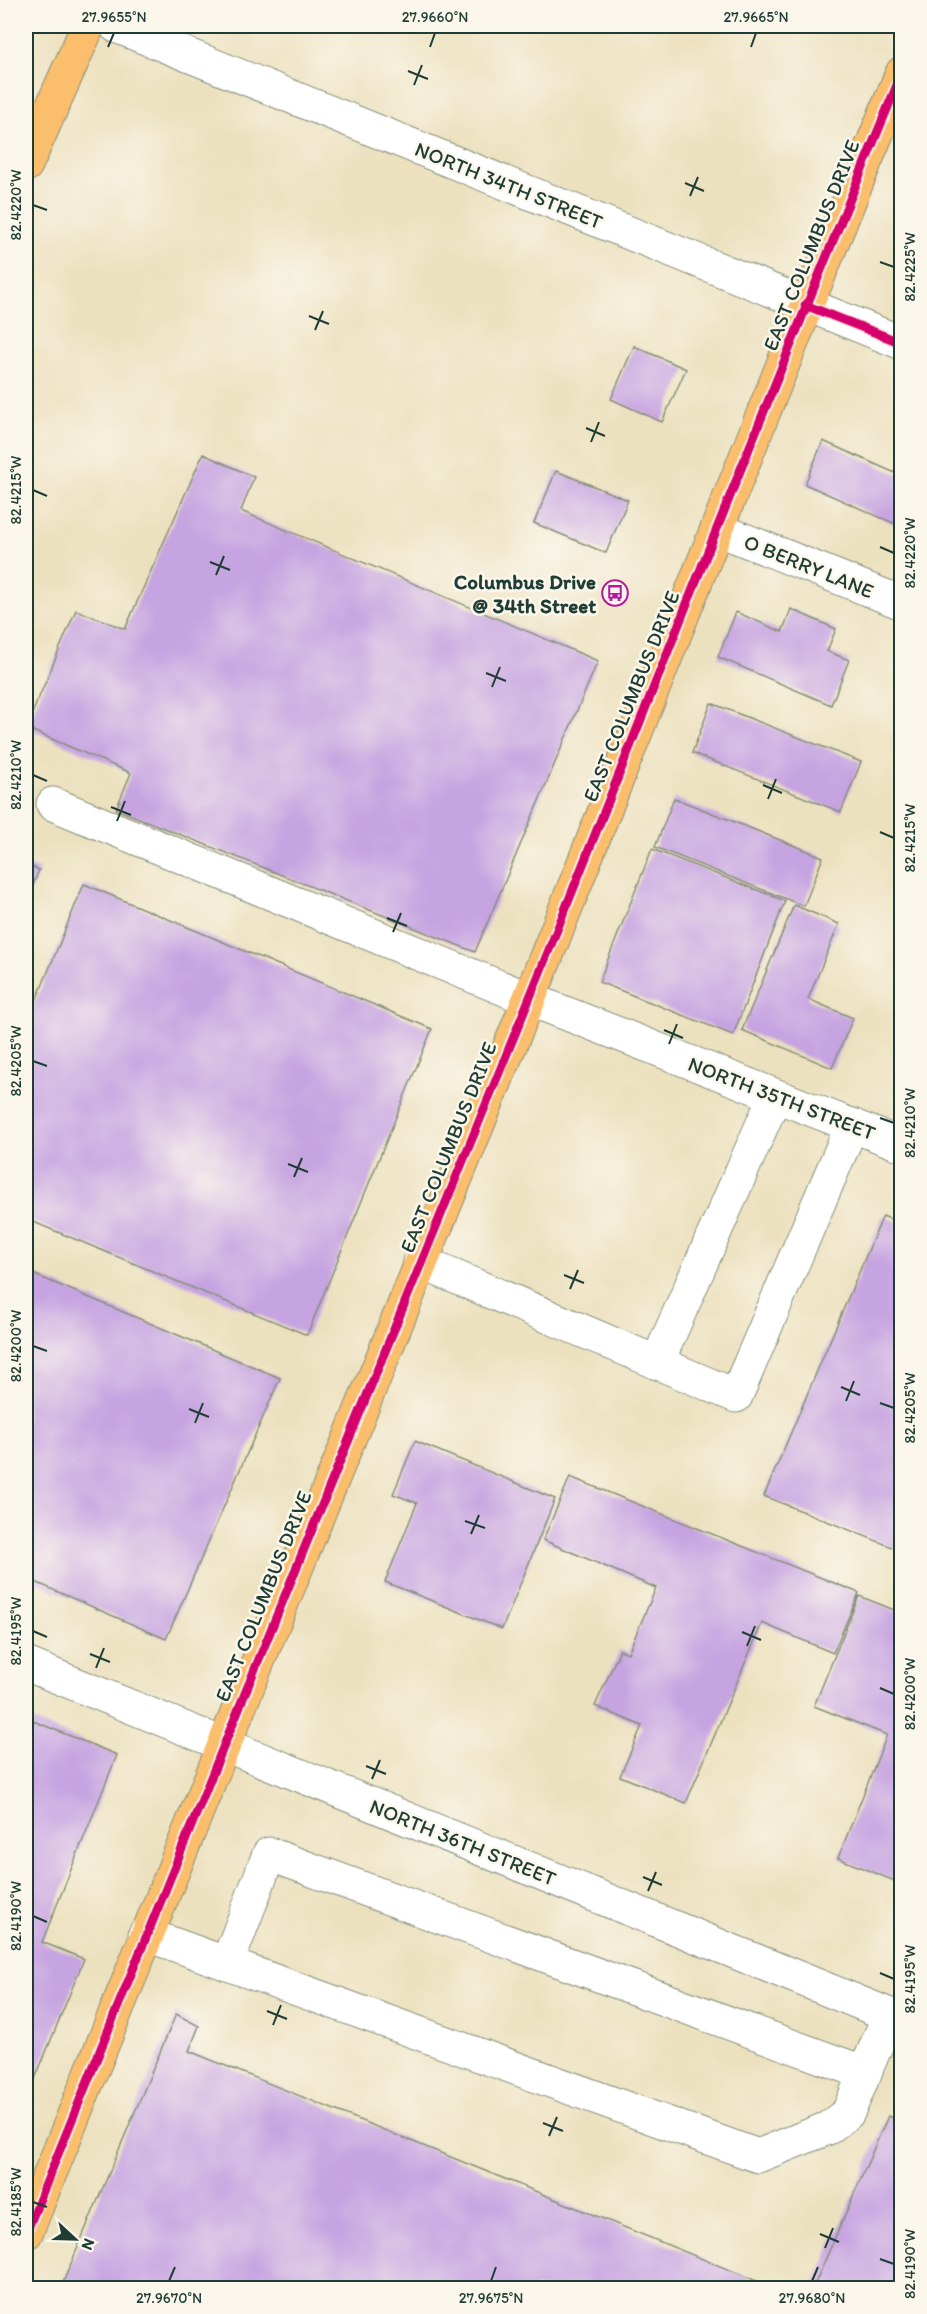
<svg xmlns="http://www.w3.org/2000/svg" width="927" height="2314" viewBox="0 0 927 2314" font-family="Itim,sans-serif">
  <rect width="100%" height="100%" fill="#fbf7ec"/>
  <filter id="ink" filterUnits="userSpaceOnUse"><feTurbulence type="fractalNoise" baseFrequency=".0167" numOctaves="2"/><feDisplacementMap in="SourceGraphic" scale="12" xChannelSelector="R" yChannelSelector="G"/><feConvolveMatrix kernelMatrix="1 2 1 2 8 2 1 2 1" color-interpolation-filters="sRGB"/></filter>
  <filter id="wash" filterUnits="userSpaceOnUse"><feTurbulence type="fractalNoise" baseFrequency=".008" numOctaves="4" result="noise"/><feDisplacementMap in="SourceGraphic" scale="24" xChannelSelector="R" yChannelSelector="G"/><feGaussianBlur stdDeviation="1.35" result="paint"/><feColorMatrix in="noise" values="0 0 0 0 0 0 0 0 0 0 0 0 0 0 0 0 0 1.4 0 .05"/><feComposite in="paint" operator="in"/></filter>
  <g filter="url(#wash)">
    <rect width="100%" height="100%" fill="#ece1bf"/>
    <g id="blocks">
      <g fill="#c6a3e1">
        <polygon points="634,346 686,369 662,422 611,399"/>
        <polygon points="823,441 902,476 902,527 805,484"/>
        <polygon points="203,454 254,477 241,511 598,661 475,952 116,809 131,773 26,728 76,610 125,629"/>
        <polygon points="556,471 628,500 606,553 534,523"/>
        <polygon points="791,609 836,629 827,651 849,660 831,705 718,657 736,612 782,632"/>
        <polygon points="711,703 861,762 841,812 692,753"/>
        <polygon points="674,798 823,857 804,906 655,847"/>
        <polygon points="652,849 785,901 733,1035 599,982"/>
        <polygon points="26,864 39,870 26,903"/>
        <polygon points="84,884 432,1029 307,1335 26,1219 26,1025"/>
        <polygon points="794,905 839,924 808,999 853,1018 832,1068 742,1030"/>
        <polygon points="883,1216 902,1224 902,1551 764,1496"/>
        <polygon points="26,1271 280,1378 166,1639 26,1578"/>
        <polygon points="415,1441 555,1499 502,1629 385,1582 417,1503 393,1494"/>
        <polygon points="570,1477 859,1593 833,1653 762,1623 686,1803 620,1776 642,1726 595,1706 620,1650 628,1653 656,1588 543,1540"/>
        <polygon points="859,1596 902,1613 902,1884 838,1858 887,1735 814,1706"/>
        <polygon points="26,1718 117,1755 42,1942 84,1959 26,2101"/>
        <polygon points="176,2014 199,2026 189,2051 774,2288 70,2288 62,2285"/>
        <polygon points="888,2116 902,2122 902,2288 813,2288"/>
      </g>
    </g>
  </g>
  <g filter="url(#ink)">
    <use href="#blocks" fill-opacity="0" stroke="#868f7a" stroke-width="1.5"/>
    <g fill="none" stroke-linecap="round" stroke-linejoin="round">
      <g stroke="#868f7a" stroke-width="35">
        <g id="minor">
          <polyline points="116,26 902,343"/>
          <polyline points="717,529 902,603"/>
          <polyline points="53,804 529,999 902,1145"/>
          <polyline points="420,1262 736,1396 852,1125"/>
          <polyline points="657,1363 775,1096"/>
          <polyline points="26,1664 902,2020"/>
          <polyline points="145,1934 758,2156 828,2128 848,2113 889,2015"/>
          <polyline points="227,1964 269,1854 865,2073"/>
        </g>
      </g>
      <g stroke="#868f7a" stroke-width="35">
        <path id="major" d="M26,2233C191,1820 363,1409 530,997C654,689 774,380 902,73"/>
      </g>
      <g stroke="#868f7a" stroke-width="35">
        <polyline id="highway" points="26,165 88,26"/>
      </g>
      <use href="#minor" stroke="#fff" stroke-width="33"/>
      <use href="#major" stroke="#fabe6d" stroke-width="33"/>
      <use href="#highway" stroke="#fabe6d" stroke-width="33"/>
      <g stroke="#fbf7ec" stroke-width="13">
        <g id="cycleway">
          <polyline points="805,305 902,343"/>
          <path d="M26,2233C191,1820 363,1409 530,997C654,689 774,380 902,73"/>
        </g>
      </g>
      <use href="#cycleway" stroke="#d6006c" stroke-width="9"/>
    </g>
  </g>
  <path fill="none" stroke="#1f3d34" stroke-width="2" d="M108,47L114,33M430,47L435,33M751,47L756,33M408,71L428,79M414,85L422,65M685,183L704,191M690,196L698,177M33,205L47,210M880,262L894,267M309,316L329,324M315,330L323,311M586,428L605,436M591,442L599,422M33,490L47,496M880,547L894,553M210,562L230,570M216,575L224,556M486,673L506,681M492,687L500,667M33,775L47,781M763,785L782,793M768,799L776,779M111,807L131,815M117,821L125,801M880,832L894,838M387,918L407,926M393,932L401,913M664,1030L683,1038M669,1044L677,1024M33,1061L47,1066M880,1118L894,1123M288,1164L308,1172M294,1177L302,1158M564,1275L584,1283M570,1289L578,1270M33,1346L47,1351M841,1387L860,1395M846,1401L854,1381M880,1403L894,1408M189,1409L209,1417M195,1423L203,1403M465,1521L485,1528M471,1534L479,1515M33,1631L47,1637M742,1632L761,1640M747,1646L755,1626M90,1654L110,1662M96,1668L104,1648M880,1688L894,1694M366,1766L386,1774M372,1779L380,1760M643,1877L662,1885M648,1891L656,1872M33,1916L47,1922M880,1973L894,1979M267,2011L287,2019M273,2025L281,2005M543,2123L563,2131M549,2136L557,2117M33,2202L47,2207M820,2234L839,2242M825,2248L833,2228M880,2259L894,2264M169,2281L175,2267M491,2281L496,2267M812,2281L818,2267"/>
  <defs>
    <g id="bus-ring" transform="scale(1.35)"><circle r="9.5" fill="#fbf7ec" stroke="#b5179e" stroke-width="1.5"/><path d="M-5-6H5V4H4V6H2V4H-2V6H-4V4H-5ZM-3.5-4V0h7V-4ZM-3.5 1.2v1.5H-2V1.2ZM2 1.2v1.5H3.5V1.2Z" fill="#b5179e"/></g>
  </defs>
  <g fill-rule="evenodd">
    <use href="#bus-ring" x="615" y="593"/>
  </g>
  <g text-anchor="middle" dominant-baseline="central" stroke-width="5" stroke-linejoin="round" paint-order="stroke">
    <g font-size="21" fill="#1f3d34" stroke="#fbf7ec">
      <text transform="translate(509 185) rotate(22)">NORTH 34TH STREET</text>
      <text transform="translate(811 245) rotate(-68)">EAST COLUMBUS DRIVE</text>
      <text transform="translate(809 566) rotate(22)">O BERRY LANE</text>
      <text transform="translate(631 696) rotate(-68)">EAST COLUMBUS DRIVE</text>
      <text transform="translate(782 1098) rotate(21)">NORTH 35TH STREET</text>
      <text transform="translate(448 1147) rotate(-68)">EAST COLUMBUS DRIVE</text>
      <text transform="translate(263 1596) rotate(-68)">EAST COLUMBUS DRIVE</text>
      <text transform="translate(463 1842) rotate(22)">NORTH 36TH STREET</text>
    </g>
    <g font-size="21" font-weight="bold" fill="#1f3d34" stroke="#fbf7ec" text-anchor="end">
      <text x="596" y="581">Columbus Drive<tspan x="596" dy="24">@ 34th Street</tspan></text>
    </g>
  </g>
  <rect width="927" height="2314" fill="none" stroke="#fbf7ec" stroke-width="66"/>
  <g transform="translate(75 2239) rotate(112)" stroke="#fbf7ec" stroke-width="4.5" paint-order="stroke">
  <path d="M0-4.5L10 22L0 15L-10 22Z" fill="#1f3d34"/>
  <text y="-9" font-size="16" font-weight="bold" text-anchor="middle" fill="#1f3d34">N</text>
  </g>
  <rect x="33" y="33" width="861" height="2248" fill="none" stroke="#1f3d34" stroke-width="2"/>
  <g font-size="15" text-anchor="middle" fill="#1f3d34">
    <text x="114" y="22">27.9655°N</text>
    <text x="435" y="22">27.9660°N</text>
    <text x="756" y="22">27.9665°N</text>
    <text transform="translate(16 205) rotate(-90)" y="5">82.4220°W</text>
    <text transform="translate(910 267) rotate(-90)" y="5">82.4225°W</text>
    <text transform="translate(16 490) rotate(-90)" y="5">82.4215°W</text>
    <text transform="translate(910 553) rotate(-90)" y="5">82.4220°W</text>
    <text transform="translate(16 775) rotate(-90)" y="5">82.4210°W</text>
    <text transform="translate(910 838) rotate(-90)" y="5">82.4215°W</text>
    <text transform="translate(16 1061) rotate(-90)" y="5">82.4205°W</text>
    <text transform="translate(910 1123) rotate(-90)" y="5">82.4210°W</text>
    <text transform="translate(16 1346) rotate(-90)" y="5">82.4200°W</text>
    <text transform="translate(910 1408) rotate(-90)" y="5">82.4205°W</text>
    <text transform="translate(16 1631) rotate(-90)" y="5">82.4195°W</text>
    <text transform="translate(910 1694) rotate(-90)" y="5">82.4200°W</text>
    <text transform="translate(16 1916) rotate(-90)" y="5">82.4190°W</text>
    <text transform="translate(910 1979) rotate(-90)" y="5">82.4195°W</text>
    <text transform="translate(16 2202) rotate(-90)" y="5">82.4185°W</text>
    <text transform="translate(910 2264) rotate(-90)" y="5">82.4190°W</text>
    <text x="169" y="2303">27.9670°N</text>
    <text x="491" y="2303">27.9675°N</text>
    <text x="812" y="2303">27.9680°N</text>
  </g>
</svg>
